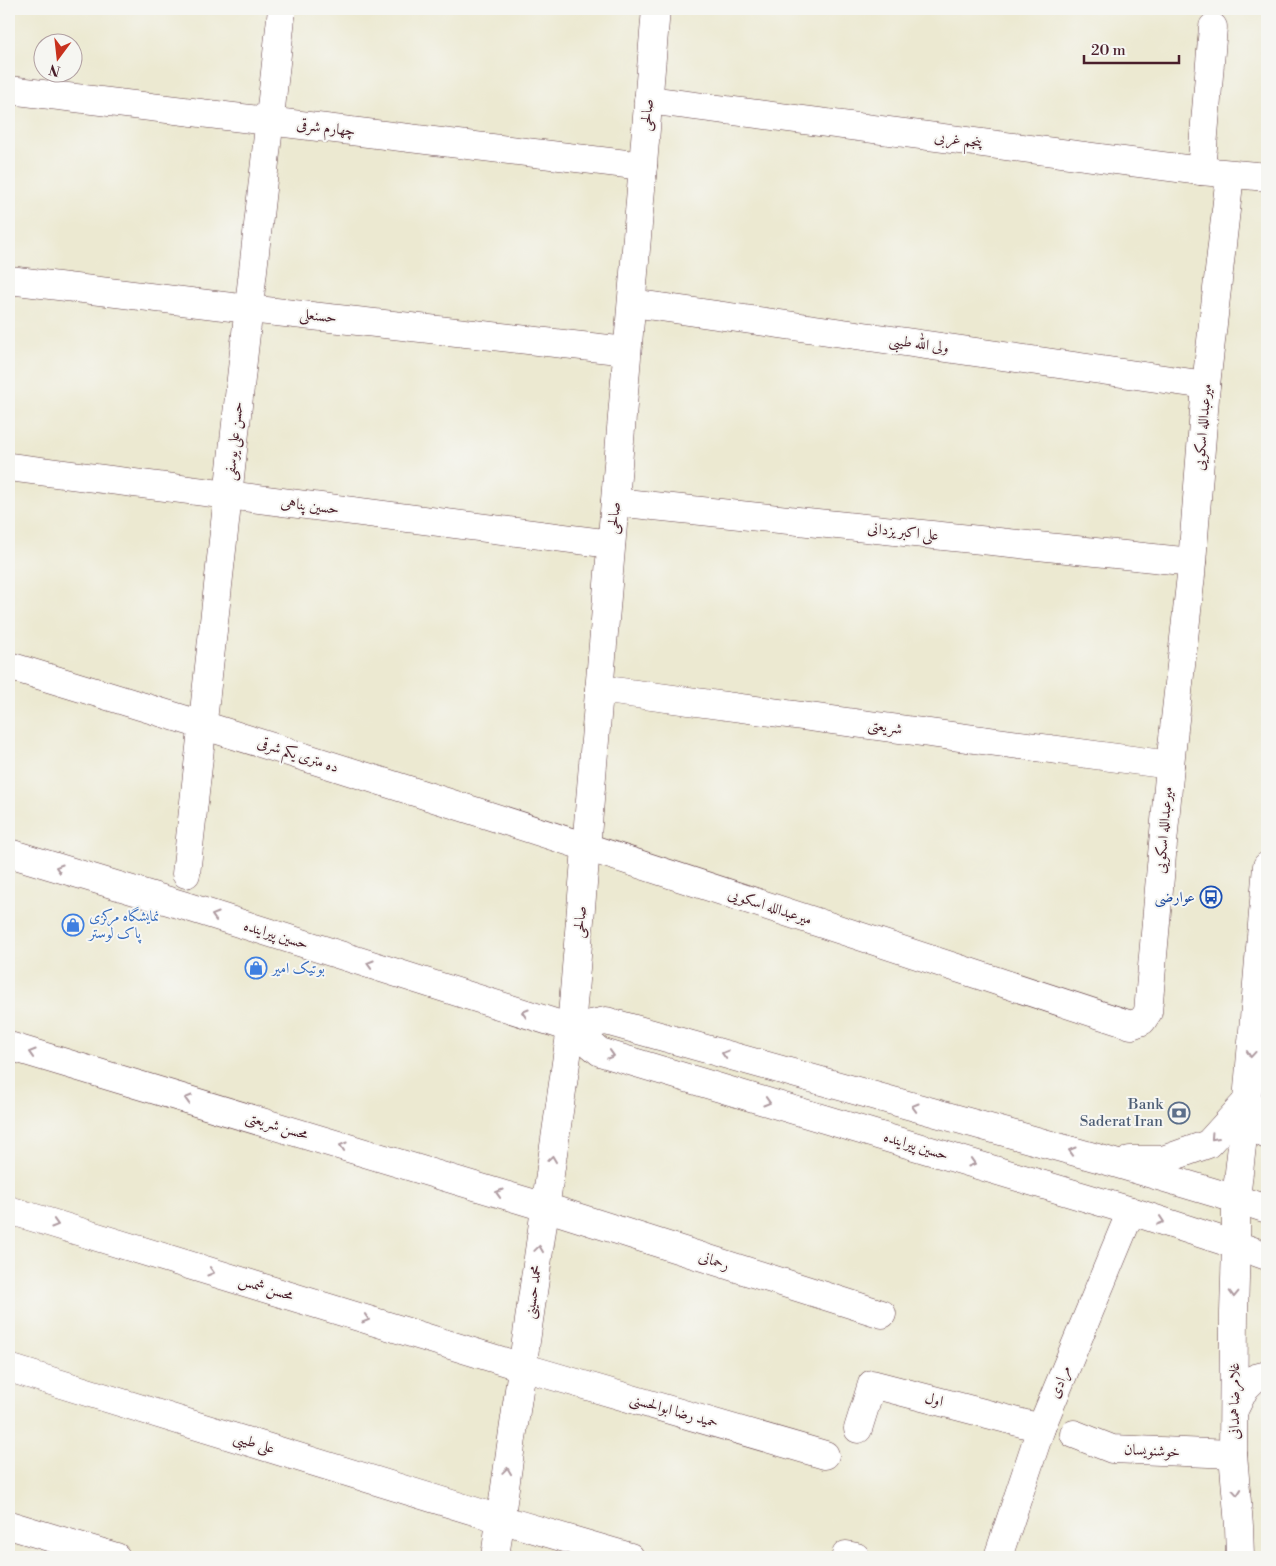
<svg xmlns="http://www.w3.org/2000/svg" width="1276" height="1566" viewBox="0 0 1276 1566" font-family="'Libre Bodoni',Amiri,serif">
  <rect width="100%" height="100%" fill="#f6f6f2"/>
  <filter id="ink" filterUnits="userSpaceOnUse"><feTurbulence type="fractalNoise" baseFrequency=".02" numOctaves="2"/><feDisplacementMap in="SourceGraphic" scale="10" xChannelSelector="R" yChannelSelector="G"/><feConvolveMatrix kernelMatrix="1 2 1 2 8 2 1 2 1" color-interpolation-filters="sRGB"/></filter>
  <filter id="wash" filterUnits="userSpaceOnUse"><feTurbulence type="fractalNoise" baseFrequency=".0096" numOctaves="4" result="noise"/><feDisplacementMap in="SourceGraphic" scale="20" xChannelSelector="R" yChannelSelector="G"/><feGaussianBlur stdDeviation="1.12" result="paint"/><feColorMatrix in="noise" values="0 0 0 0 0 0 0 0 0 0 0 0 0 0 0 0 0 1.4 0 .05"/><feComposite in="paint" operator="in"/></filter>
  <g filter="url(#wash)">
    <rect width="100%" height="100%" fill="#ece9d1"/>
  </g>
  <g filter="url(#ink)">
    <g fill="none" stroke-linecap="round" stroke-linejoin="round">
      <g stroke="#623d44" stroke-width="29">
        <g id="minor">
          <polyline points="9,90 643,166"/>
          <polyline points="648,100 1201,171 1267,177"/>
          <polyline points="1201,171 1213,27"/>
          <polyline points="9,280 248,309 627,351"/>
          <polyline points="632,303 1206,385"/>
          <polyline points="9,467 611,544"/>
          <polyline points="615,502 1192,562"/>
          <path d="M9,666C385,779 758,903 1131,1025L1142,1021L1148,1012L1170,765L1191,575L1206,385L1230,175"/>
          <polyline points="599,689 1170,765"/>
          <polyline points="186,874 282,9"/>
          <polyline points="9,1046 545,1207 882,1314"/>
          <polyline points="9,1210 522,1367 825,1455"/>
          <polyline points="9,1368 500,1519 630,1557"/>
          <polyline points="858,1429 872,1384 1041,1428"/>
          <polyline points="1074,1434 1112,1449 1233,1454"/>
          <polyline points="9,1525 116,1557"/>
          <polyline points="846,1555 856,1557"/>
          <polyline points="998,1557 1041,1428 1131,1211"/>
        </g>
      </g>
      <g stroke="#623d44" stroke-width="29">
        <g id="tertiary">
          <polyline points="1236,1245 1234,1313 1233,1454 1239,1526 1240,1557"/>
          <polyline points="1234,1410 1245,1388 1255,1378 1267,1375"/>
          <polyline points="495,1557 571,1028 656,9"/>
        </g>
      </g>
      <g stroke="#623d44" stroke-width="29">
        <g id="secondary">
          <polyline points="9,853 182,905 571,1028 600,1052 1131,1211 1236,1245"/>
          <polyline points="571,1028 606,1021 1101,1159 1236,1199"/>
          <polyline points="1130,1160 1163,1160 1208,1144 1247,1101"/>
        </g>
      </g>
      <g stroke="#623d44" stroke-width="29">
        <g id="primary">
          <polyline points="1267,866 1247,1101 1236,1199 1236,1245 1267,1256"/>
          <polyline points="1247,1101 1262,1132 1267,1135"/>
          <polyline points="1236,1199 1267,1209"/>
        </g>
      </g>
      <use href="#minor" stroke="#fff" stroke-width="28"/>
      <use href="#tertiary" stroke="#fff" stroke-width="28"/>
      <use href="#secondary" stroke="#fff" stroke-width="28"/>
      <use href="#primary" stroke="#fff" stroke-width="28"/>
    </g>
    <defs><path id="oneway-chevron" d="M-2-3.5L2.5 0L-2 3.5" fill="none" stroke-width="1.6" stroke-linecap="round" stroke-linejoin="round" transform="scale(1.25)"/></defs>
    <g stroke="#ae9aa0">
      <use href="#oneway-chevron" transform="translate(59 868) rotate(-163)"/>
      <use href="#oneway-chevron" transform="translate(215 916) rotate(-163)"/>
      <use href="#oneway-chevron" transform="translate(370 964) rotate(-163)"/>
      <use href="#oneway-chevron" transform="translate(525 1013) rotate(-163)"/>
      <use href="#oneway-chevron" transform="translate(32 1053) rotate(-163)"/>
      <use href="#oneway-chevron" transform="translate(725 1054) rotate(-164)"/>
      <use href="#oneway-chevron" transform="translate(1251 1054) rotate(95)"/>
      <use href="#oneway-chevron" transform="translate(611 1055) rotate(17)"/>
      <use href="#oneway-chevron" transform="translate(188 1099) rotate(-163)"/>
      <use href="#oneway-chevron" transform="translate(767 1102) rotate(17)"/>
      <use href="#oneway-chevron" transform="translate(915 1107) rotate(-164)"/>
      <use href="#oneway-chevron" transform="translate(1214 1137) rotate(132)"/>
      <use href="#oneway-chevron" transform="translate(343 1146) rotate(-163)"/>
      <use href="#oneway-chevron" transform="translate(1072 1151) rotate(-164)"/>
      <use href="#oneway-chevron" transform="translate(552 1159) rotate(-82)"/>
      <use href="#oneway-chevron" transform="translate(972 1163) rotate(17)"/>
      <use href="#oneway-chevron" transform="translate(499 1193) rotate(-163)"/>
      <use href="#oneway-chevron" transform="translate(1161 1221) rotate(18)"/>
      <use href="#oneway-chevron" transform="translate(55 1224) rotate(17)"/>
      <use href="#oneway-chevron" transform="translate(539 1249) rotate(-82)"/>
      <use href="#oneway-chevron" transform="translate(211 1272) rotate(17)"/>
      <use href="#oneway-chevron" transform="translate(1234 1294) rotate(92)"/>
      <use href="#oneway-chevron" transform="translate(366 1319) rotate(17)"/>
      <use href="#oneway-chevron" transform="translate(507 1471) rotate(-82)"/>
      <use href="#oneway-chevron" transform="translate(1237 1492) rotate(85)"/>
    </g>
  </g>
  <defs>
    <g id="bus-ring" transform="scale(1.125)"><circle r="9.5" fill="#f6f6f2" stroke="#1a4fb4" stroke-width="1.5"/><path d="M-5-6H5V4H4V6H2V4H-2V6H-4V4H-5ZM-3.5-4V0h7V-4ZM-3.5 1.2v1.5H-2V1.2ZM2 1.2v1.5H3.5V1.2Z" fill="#1a4fb4"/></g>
    <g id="shop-ring" transform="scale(1.125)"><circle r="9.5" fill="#f6f6f2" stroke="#3f7fe0" stroke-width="1.5"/><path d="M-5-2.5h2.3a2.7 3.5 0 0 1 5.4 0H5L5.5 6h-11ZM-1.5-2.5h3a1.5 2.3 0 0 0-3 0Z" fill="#3f7fe0"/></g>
    <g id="bank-ring" transform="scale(1.125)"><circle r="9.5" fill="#f6f6f2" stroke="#5c6f8a" stroke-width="1.5"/><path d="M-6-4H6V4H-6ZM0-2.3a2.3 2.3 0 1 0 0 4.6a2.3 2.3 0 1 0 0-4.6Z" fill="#5c6f8a"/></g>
  </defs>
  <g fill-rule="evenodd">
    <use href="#bus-ring" x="1211" y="897"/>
    <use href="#shop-ring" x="73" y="925"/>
    <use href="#shop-ring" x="256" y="968"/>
    <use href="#bank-ring" x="1179" y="1113"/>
  </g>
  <g text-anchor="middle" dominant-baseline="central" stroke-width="4" stroke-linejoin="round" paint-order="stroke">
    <g font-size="15" fill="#4a1f2b" stroke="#f6f6f2">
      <text transform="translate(647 115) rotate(-85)">صالحی</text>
      <text transform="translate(326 128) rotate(7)">چهارم شرقی</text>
      <text transform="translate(958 140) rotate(7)">پنجم غربی</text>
      <text transform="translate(318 316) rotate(6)">حسنعلی</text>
      <text transform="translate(919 344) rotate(8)">ولی الله طیبی</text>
      <text transform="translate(1203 427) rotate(-85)">میرعبدالله اسکویی</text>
      <text transform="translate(234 441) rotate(-84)">حسن علی یوسفی</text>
      <text transform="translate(310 506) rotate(7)">حسین پناهی</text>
      <text transform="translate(614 518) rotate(-85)">صالحی</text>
      <text transform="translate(903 532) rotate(6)">علی اکبر یزدانی</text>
      <text transform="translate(885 727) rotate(8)">شریعتی</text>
      <text transform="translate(298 755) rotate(18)">ده متری یکم شرقی</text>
      <text transform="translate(1164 830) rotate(-85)">میرعبدالله اسکویی</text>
      <text transform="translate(770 907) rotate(18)">میرعبدالله اسکویی</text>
      <text transform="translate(580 922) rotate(-85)">صالحی</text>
      <text transform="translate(276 935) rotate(17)">حسین پیراینده</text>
      <text transform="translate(277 1126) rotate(17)">محسن شریعتی</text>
      <text transform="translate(916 1146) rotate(17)">حسین پیراینده</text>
      <text transform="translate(714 1261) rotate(18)">رحمانی</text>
      <text transform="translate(266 1288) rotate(17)">محسن شمس</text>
      <text transform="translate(533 1292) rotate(-82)">محمد حسینی</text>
      <text transform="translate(1060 1382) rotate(-68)">مرادی</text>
      <text transform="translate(934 1400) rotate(14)">اول</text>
      <text transform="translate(1234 1401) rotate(-90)">غلامرضا همدانی</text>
      <text transform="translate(674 1411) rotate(16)">حمید رضا ابوالحسنی</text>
      <text transform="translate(254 1443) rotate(17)">علی طیبی</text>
      <text transform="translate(1152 1451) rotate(3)">خوشنویسان</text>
    </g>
    <g font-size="15" fill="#164399" stroke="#f6f6f2" text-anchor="end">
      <text x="1195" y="897">عوارضی</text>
    </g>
    <g font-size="15" fill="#366cbe" stroke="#f6f6f2" text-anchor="start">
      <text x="89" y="916">نمایشگاه مرکزی<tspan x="89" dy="17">پاک لوستر</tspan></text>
      <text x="272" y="968">بوتیک امیر</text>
    </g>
    <g font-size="15" fill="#4e5e75" stroke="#f6f6f2" text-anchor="end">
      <text x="1163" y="1104">Bank<tspan x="1163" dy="17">Saderat Iran</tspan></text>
    </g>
  </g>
  <rect width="1276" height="1566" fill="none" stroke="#f6f6f2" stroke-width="30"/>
  <g transform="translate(58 58) rotate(195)"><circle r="24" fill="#f6f6f2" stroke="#b1a0a2"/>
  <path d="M0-4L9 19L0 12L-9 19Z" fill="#c8321e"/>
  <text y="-8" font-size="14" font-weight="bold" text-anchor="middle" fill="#4a1f2b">N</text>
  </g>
  <path d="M1084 55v8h95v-8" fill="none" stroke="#4a1f2b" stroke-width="2.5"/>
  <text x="1091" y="55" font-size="15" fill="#4a1f2b" stroke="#f6f6f2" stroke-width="4" paint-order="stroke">20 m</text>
</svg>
